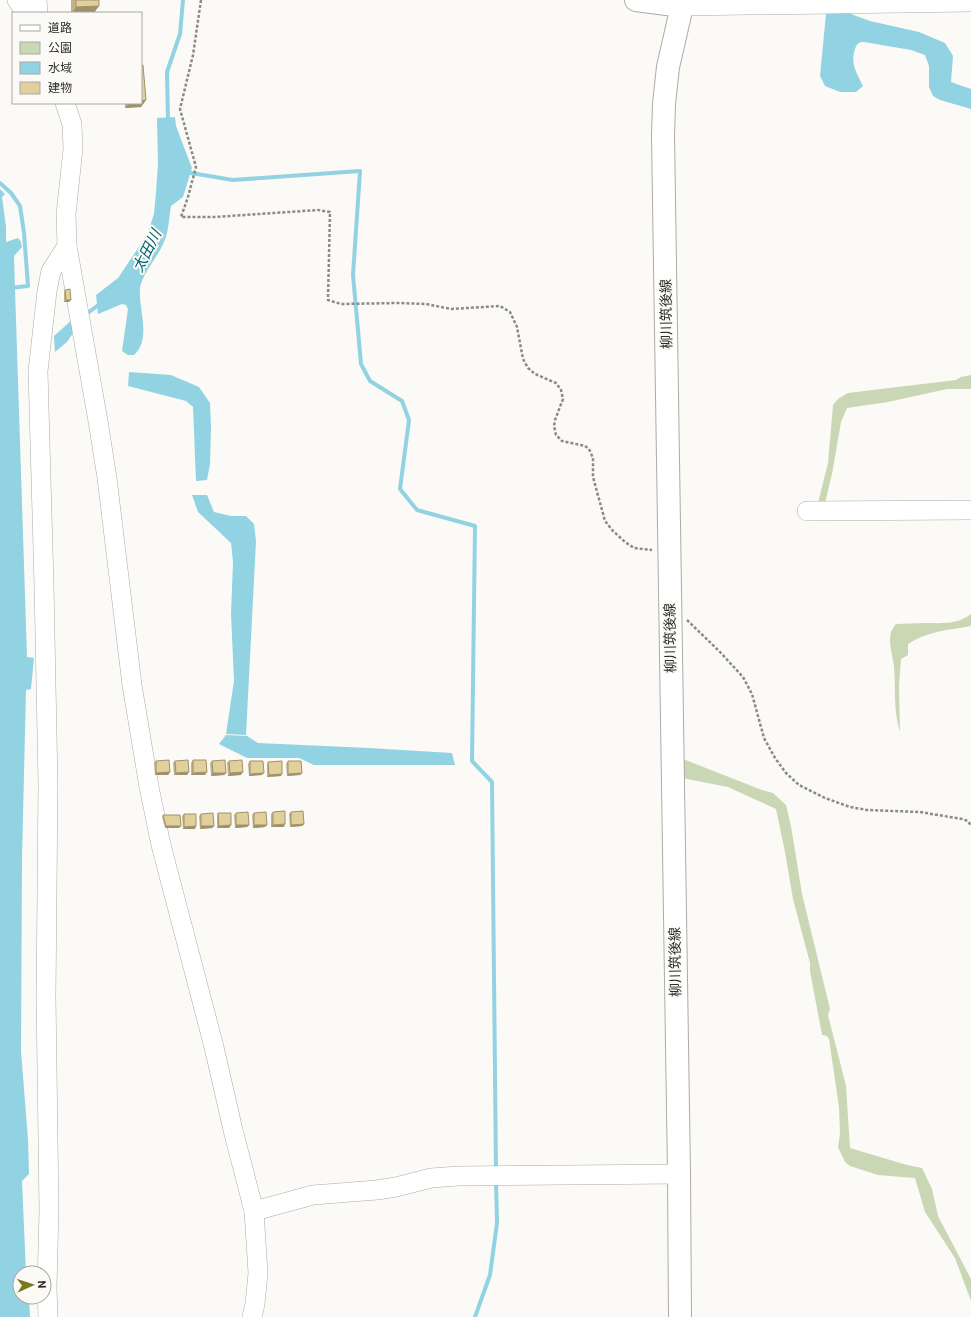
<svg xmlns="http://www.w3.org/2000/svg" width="971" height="1317" viewBox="0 0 971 1317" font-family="Roboto,'Noto Sans JP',sans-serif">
  <rect width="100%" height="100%" fill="#fbfaf6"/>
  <g fill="#c9d7b4">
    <polygon points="971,375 971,389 947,389 888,402 847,408 841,422 832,474 824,507 817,507 828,463 833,405 838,399 848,393 956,380 961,377"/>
    <path d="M971,614V626C949,630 927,631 908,644V655L901,659L899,685L900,732C893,709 896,690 894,667C893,656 888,643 891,632C892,630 894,626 896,624C905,624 915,623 925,623C941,623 957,625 971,614Z"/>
    <polygon points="683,759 762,790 773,793 786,805 791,826 802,894 830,1009 828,1015 846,1086 850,1148 907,1165 922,1168 932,1189 938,1216 971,1279 971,1301 955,1258 925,1212 915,1178 878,1175 850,1166 845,1162 838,1147 840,1134 839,1107 829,1039 827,1036 822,1035 810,971 810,963 793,899 785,852 776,809 728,787 682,778"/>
  </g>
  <g fill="#91d3e3">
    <path d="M832,11L848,13L870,21L919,32L945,43L953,56L951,82L971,89V109L940,100L933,96L929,87V66L925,55L911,50L864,42C859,42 857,43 855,49C850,64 857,73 863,86L856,92H840L825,86L820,76L826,14Z"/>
    <path d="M175,117L176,126L192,168L183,197L171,206C169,217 169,231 164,242C159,255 142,274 140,288C138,308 152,339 134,355H128L122,351L128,309L126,305L122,304L98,314L96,295L118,278L147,235L154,214L156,192L158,164L157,118Z"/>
    <polygon points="0,189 5,194 2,197 6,227 6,242 18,238 21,242 22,247 14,256 15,289 27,657 34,658 31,689 26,690 22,858 21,1051 28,1139 29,1174 22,1181 26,1273 20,1273 20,1297 29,1297 30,1317 0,1317"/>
    <polygon points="74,318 75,330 67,342 55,352 54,336"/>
    <polygon points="129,372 171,375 199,387 210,403 211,427 210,464 207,480 196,481 193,407 186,401 128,386"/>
    <polygon points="192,495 207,495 214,512 231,516 246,516 254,524 256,541 246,735 226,734 234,681 231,614 233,562 231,543 198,512"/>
    <polygon points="226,735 247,736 258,743 369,748 452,753 455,765 314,765 299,758 247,758 219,744"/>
  </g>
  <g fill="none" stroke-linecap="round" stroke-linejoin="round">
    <g stroke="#91d3e3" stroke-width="4">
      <polyline points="168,121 167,72 180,34 183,0"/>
      <polyline points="185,172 233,180 360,171 353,275 361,364 370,381 402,401 409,420 400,489 417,510 475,526 472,761 492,782 496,1171"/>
      <polyline points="0,183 11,193 20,206 24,233 28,286 0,289"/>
      <polyline points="89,312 101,303"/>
      <polyline points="475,1317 490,1275 497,1223 496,1181"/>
    </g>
    <g stroke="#acaba7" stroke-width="20">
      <g id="minor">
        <polyline points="17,0 26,13"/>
        <polyline points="37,0 38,13"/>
        <polyline points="683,0 682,6 971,2"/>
        <polyline points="65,103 72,124 73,149 66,214 67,246 98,421 107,478 132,685 149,787 161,845 214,1047 233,1130 254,1211 258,1273 255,1304 252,1317"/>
        <polyline points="807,511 971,510"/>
        <polyline points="254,1211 313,1195 377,1190 396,1187 431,1178 459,1176 679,1174"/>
        <polyline points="48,1317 47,1287 49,1210 46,997 48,784 44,585 38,371 47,291 51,271 67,246"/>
      </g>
    </g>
    <g stroke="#acaba7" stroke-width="24">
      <polyline id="major" points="636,0 682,6 668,67 664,104 663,135 679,1174 680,1317"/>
    </g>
    <g stroke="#8a8a87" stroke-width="2.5" stroke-dasharray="3 2" stroke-linecap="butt">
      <polyline points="201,0 193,55 180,109 196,167 188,197 181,217 215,217 318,210 330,212 328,300 341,304 398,303 426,304 451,309 500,306 510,312 517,327 523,359 528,368 535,374 556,383 561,390 563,399 555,420 554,426 556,435 562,441 585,446 589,449 593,458 593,477 605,521 613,531 625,542 634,548 652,550"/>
      <polyline points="687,620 720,652 743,677 752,694 764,738 775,758 786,773 799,785 825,798 850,807 867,810 920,812 962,819 968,821 971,826"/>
    </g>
    <use href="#minor" stroke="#fff" stroke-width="19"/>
    <use href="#major" stroke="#fff" stroke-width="22"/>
  </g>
  <g fill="#c2b386">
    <polygon points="71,0 99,0 94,13 71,13"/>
    <polygon points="146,100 141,107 125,108 125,103 141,103"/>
    <polygon points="65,290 69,302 64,302 64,292"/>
    <polygon points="193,760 205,775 191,775 191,763"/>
    <polygon points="156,761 170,772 168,775 155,775 154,763"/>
    <polygon points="175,761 189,772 187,775 174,775 173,763"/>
    <polygon points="212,761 226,773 224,775 211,776 210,763"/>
    <polygon points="229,761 241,775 228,776 227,763"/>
    <polygon points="250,761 262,775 249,776 248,764"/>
    <polygon points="288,761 302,773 300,775 287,776 286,764"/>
    <polygon points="268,762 281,776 267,777 267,765"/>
    <polygon points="273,812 284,827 271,827 271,814"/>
    <polygon points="291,812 304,824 302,826 290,827 289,814"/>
    <polygon points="218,813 231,825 229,828 217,828 217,816"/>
    <polygon points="236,813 249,825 247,827 235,828 234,815"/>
    <polygon points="254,813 265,827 253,828 252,815"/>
    <polygon points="184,814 196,826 195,829 183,829 182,816"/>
    <polygon points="201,814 214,826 212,828 200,829 199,816"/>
    <polygon points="163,815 179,828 165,828 162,817"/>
  </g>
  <g fill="#9e926d">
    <polygon points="99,6 94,13 72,13 76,7"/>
    <polygon points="146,100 141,107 125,108 129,103 141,103 141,101"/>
    <polygon points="66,300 71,300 69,302 64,302"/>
    <polygon points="170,772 168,775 155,775 156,773"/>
    <polygon points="189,772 187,775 174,775 176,773"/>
    <polygon points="207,772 205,775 191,775 193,773"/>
    <polygon points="243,772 241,775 228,776 230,773"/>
    <polygon points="213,773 226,773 224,775 211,776"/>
    <polygon points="264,773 262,775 249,776 250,774"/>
    <polygon points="302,773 300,775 287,776 288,774"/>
    <polygon points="282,774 281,776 267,777 269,775"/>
    <polygon points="285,824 284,827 271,827 273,825"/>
    <polygon points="304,824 302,826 290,827 291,825"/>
    <polygon points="231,825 229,828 217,828 219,826"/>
    <polygon points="236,825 249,825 247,827 235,828"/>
    <polygon points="254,825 267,825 265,827 253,828"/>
    <polygon points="166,826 181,826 179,828 165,828"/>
    <polygon points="196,826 195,829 183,829 184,827"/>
    <polygon points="201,826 214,826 212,828 200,829"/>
  </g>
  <g fill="#e2d09c" stroke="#9e926d">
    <polygon points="76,0 99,0 99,6 76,7"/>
    <polygon points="143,65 146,100 141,101 141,66"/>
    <polygon points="70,289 71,300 66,300 65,290"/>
    <polygon points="169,760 170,772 156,773 156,761"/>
    <polygon points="188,760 189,772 176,773 175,761"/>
    <polygon points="193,760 206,760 207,772 193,773"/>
    <polygon points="225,760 226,773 213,773 212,761"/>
    <polygon points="242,760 243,772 230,773 229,761"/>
    <polygon points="250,761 263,761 264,773 250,774"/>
    <polygon points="282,761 282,774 269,775 268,762"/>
    <polygon points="288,761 301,761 302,773 288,774"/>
    <polygon points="285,811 285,824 273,825 273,812"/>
    <polygon points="303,811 304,824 291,825 291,812"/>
    <polygon points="248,812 249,825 236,825 236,813"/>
    <polygon points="266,812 267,825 254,825 254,813"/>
    <polygon points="213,813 214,826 201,826 201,814"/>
    <polygon points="218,813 231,813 231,825 219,826"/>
    <polygon points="184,814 196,814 196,826 184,827"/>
    <polygon points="163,815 180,815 181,826 166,826"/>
  </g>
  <g text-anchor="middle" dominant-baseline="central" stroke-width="4" stroke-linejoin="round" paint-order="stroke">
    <g font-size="14" fill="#2c2c2a" stroke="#fbfaf6">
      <text transform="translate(666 314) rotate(-91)">柳川筑後線</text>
      <text transform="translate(670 638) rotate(-91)">柳川筑後線</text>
      <text transform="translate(675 962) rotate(-91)">柳川筑後線</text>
    </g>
    <g font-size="15" font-style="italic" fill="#006272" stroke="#fbfaf6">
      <text transform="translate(147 251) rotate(-63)">太田川</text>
    </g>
  </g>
  <rect x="12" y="12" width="130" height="92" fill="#fbfaf6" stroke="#a8a8a4"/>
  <rect x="20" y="25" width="20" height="6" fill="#ffffff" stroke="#a8a8a4"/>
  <text x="48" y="32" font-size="12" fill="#2c2c2a">道路</text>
  <rect x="20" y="42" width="20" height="12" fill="#c9d7b4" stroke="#a8a8a4"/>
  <text x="48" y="52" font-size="12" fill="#2c2c2a">公園</text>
  <rect x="20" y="62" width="20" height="12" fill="#91d3e3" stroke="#a8a8a4"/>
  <text x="48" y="72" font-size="12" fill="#2c2c2a">水域</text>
  <rect x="20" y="82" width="20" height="12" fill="#e2d09c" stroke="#a8a8a4"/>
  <text x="48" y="92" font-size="12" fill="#2c2c2a">建物</text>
  <g transform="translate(32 1285) rotate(87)"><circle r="19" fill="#fbfaf6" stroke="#a8a8a4"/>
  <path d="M0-3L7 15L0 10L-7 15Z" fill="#7d791e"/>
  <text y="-6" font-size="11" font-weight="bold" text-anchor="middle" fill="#2c2c2a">N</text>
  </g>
</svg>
